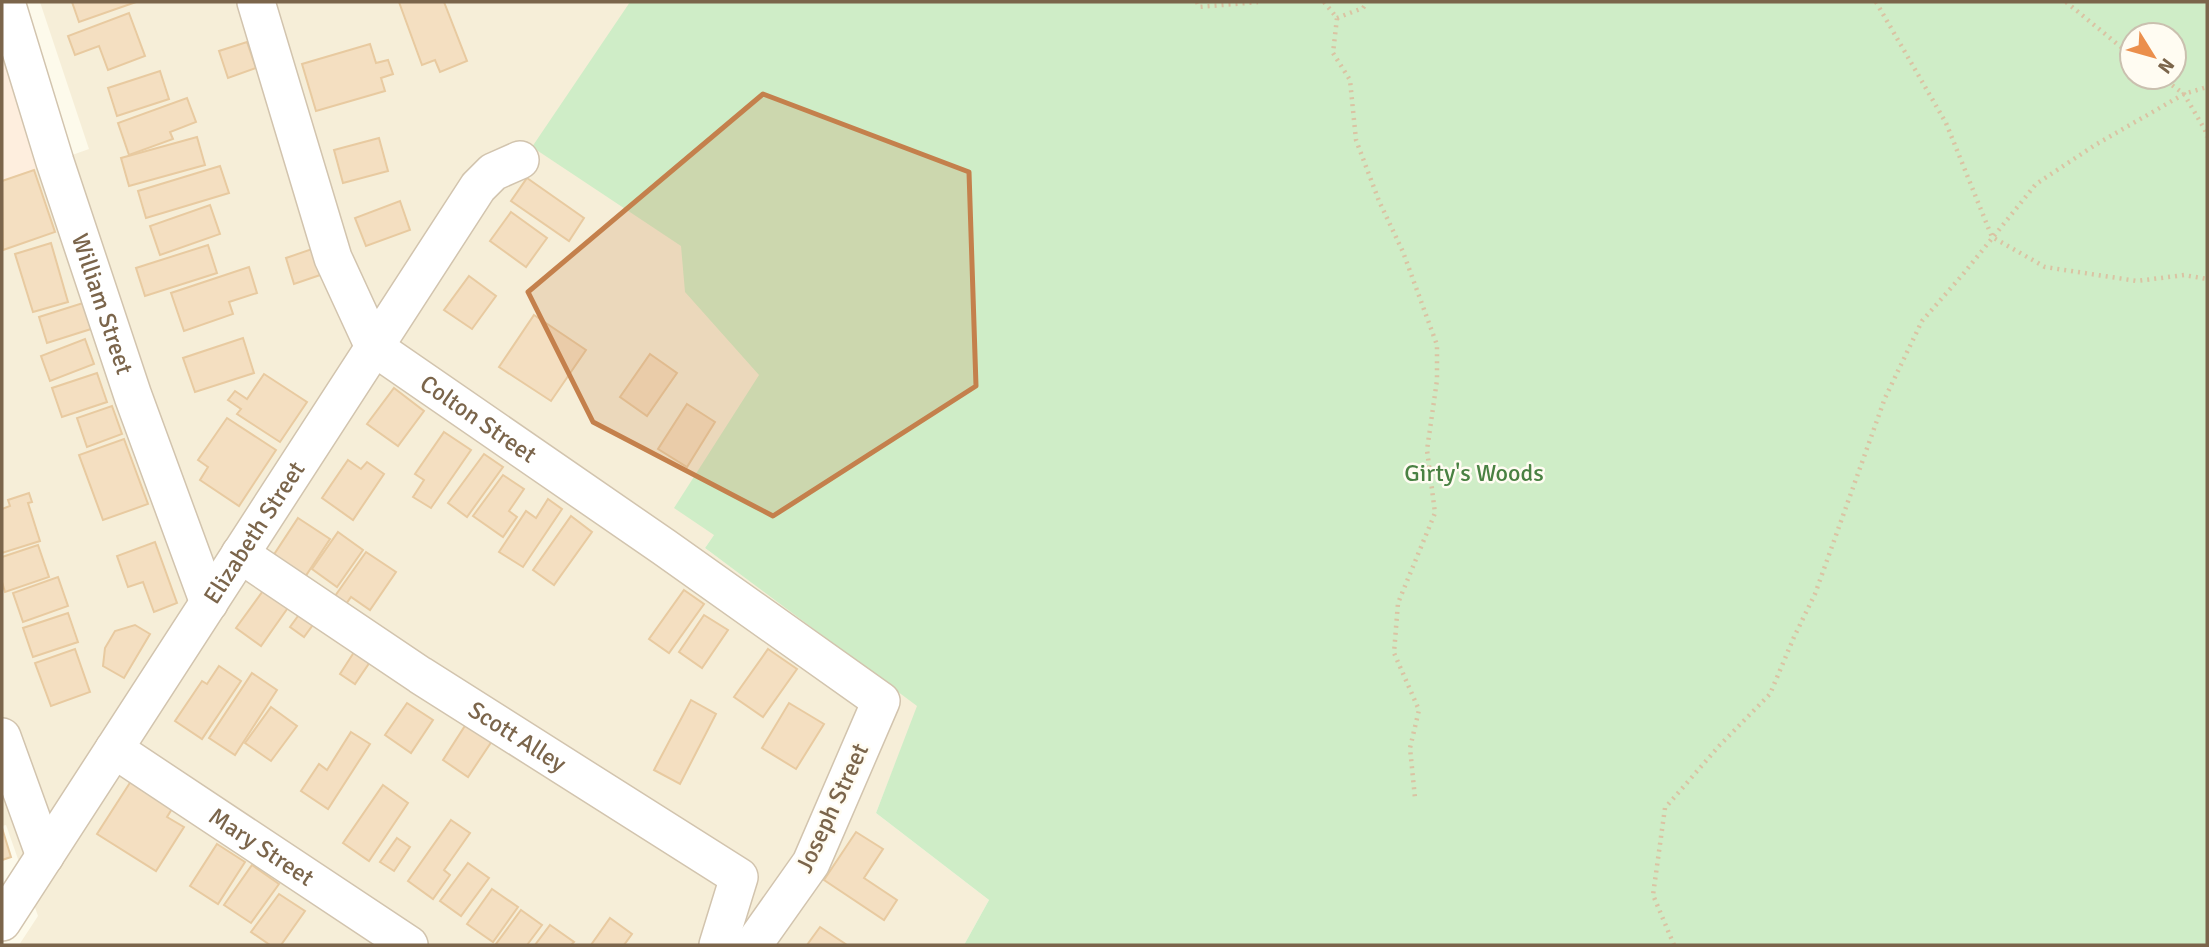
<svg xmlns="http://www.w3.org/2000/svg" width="2209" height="947" viewBox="0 0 2209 947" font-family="Signika,sans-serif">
  <rect width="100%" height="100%" fill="#fdfaeb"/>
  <polygon fill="#f6eed8" points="40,2 686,2 794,422 705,548 918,706 876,813 989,900 964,945 19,945 38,916 6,825 2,826 2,180 89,149"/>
  <polygon fill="#feeede" points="2,52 39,168 2,180"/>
  <path fill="#cfedc7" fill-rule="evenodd" d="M630,2H2207V945H964L989,900L876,813L917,706L705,548L714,535L674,508L759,375L685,292L681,246L532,147ZM2132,35H2174V77H2132Z"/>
  <g fill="#f4dfc1" stroke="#e8caa0" stroke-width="2">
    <polygon points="72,2 136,2 79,22"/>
    <polygon points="399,2 444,2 467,61 440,72 435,60 422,65"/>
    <polygon points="129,13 145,56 108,70 99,46 75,55 68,36"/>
    <polygon points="247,42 256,68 228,78 219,51"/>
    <polygon points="370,44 376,63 388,60 393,74 381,78 385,91 316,111 302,64"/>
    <polygon points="160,71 169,99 117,116 108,88"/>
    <polygon points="187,98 196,122 170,132 173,139 129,155 118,123"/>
    <polygon points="197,137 205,165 129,186 121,158"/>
    <polygon points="379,138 388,171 343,183 334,150"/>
    <polygon points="220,166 229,193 146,218 138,191"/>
    <polygon points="34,170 55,232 3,250 2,181"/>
    <polygon points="527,178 584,218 569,241 511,201"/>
    <polygon points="400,201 410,230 366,246 355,218"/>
    <polygon points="210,205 220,234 160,255 150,226"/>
    <polygon points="511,212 547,238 526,267 490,241"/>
    <polygon points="51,243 68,302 33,312 15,254"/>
    <polygon points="208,245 217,273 145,296 136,268"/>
    <polygon points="315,248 323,274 294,284 286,258"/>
    <polygon points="249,267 257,293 229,302 233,314 184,331 171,293"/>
    <polygon points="469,276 496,296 472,329 444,310"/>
    <polygon points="83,303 91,329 47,343 39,317"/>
    <polygon points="534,315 586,350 551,401 499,367"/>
    <polygon points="243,338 254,373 195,392 183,358"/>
    <polygon points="85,339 94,364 50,381 41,356"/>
    <polygon points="650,354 677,373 647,416 620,397"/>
    <polygon points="97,373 107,402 62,417 52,388"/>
    <polygon points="264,374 307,402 280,442 237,414 241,409 228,400 235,391 247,399"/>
    <polygon points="394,388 424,411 398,446 367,424"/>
    <polygon points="687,404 715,422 687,467 658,449"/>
    <polygon points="112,406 122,434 87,447 77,418"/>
    <polygon points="227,418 276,450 239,506 200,480 208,467 198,460"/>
    <polygon points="444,432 471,450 431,508 413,497 424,480 415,474"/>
    <polygon points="124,439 148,504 103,520 79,455"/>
    <polygon points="484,454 503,467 467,517 448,503"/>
    <polygon points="348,460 361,469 367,462 384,474 353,520 322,498"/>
    <polygon points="503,475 524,489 509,511 517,517 503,537 473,516"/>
    <polygon points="29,493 32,502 28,503 40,541 2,553 2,509 10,506 8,500"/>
    <polygon points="548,499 562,509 523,567 499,552 526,511 536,518"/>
    <polygon points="571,516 592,532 554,585 533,570"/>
    <polygon points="298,518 330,539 305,577 273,556"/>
    <polygon points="338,532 363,550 337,587 312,569"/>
    <polygon points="155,542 177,603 154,612 143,582 128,587 117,556"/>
    <polygon points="38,545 49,577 5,592 2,582 2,557"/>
    <polygon points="366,552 396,572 370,610 351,597 346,604 335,596"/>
    <polygon points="58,577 68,606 23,622 13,593"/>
    <polygon points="268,584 292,602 261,646 236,628"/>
    <polygon points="684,590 704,604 669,653 649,639"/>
    <polygon points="301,612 315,622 304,637 290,627"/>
    <polygon points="68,613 78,642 33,657 23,628"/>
    <polygon points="704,615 728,630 702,668 679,652"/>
    <polygon points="135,625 150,634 124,678 103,666 105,648 115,631"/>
    <polygon points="75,649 90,692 51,706 35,663"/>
    <polygon points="356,649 372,659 355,684 340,674"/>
    <polygon points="768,649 797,669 763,717 734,697"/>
    <polygon points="219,666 241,681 202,739 175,721 202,681 207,684"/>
    <polygon points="252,673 277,690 235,755 209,738"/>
    <polygon points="691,700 716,714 680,784 654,770"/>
    <polygon points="407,703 433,720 411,753 385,735"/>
    <polygon points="789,703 824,724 796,769 762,748"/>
    <polygon points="271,707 297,726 271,761 245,743"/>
    <polygon points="470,718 496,735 468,777 443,760"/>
    <polygon points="351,732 370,744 328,809 301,791 319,764 327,770"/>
    <polygon points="133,778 175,804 167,817 184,827 156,871 97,834"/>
    <polygon points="383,785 408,803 369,861 343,843"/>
    <polygon points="451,820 470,833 444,870 450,875 433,899 408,881"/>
    <polygon points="2,828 11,857 2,860"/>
    <polygon points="856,832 883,849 864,878 897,900 884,920 824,880"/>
    <polygon points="397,838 410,847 394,871 380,862"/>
    <polygon points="217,844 245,862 218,904 190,886"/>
    <polygon points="468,863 489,878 461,916 440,901"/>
    <polygon points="252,865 279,884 251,923 224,905"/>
    <polygon points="492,889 518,907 493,942 467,924"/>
    <polygon points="279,894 305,911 281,945 270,945 251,932"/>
    <polygon points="521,910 542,925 527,945 498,945 496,944"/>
    <polygon points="610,918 632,934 624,945 591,945"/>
    <polygon points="550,925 574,942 571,945 535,945"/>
    <polygon points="820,927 847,945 807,945"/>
  </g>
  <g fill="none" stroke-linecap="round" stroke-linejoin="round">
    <g stroke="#d2c4ae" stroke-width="40">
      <g id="minor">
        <path id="s1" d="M6,2L55,162L133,396L209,603"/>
        <path id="s2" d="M256,2L333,258L374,347L664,547L881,701L811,863L753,945"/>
        <path id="s3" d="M240,554L420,675L739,877L718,945"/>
        <polyline points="2,737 45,856"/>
        <path id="s4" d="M114,749L409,945"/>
        <path id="s5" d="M2,922L478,187L493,172L520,160"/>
      </g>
    </g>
    <g stroke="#dac3a3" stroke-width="4.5" stroke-dasharray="2 5" stroke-linecap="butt">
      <polyline points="1197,2 1199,7 1258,2"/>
      <polyline points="1324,2 1337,18 1333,53 1350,80 1356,140 1379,201 1403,252 1437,345 1437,380 1427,450 1435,513 1398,603 1394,653 1419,710 1410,748 1415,798"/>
      <polyline points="1876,2 1946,123 1992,237 2045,267 2137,281 2184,275 2207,279"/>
      <polyline points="2066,2 2132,56"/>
      <polyline points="1337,18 1363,8 1367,2"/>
      <polyline points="2161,77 2184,94 2205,130 2207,137"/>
      <polyline points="1674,945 1653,895 1665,808 1719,746 1770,694 1794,637 1815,594 1885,398 1922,321 1964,273 2036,184 2095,145 2184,94 2207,87"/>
    </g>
    <use href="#minor" stroke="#fff" stroke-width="37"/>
  </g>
  <path fill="#c4804c" fill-opacity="0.2" stroke="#c4804c" stroke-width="5" stroke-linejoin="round" d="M763,94L969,172L976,386L773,516L593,422L528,292Z"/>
  <g text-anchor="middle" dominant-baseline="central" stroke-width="5" stroke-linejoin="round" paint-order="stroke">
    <g font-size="24" fill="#7b654b" stroke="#fffcf2">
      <text stroke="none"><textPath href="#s1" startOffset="317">William Street</textPath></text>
      <text stroke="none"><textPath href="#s2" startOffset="492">Colton Street</textPath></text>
      <text stroke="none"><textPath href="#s5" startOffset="464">Elizabeth Street</textPath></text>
      <text stroke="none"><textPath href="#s3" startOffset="332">Scott Alley</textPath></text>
      <text transform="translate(832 808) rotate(-65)">Joseph Street</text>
      <text stroke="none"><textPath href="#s4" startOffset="177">Mary Street</textPath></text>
    </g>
    <g font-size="24" fill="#498142" stroke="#fffcf2">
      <text x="1474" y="473">Girty's Woods</text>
    </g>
  </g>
  <rect width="2209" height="947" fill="none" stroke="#7b654b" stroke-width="7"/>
  <g transform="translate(2153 56) rotate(127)"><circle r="33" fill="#fffcf2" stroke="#cac0af" stroke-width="2"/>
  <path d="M0-5L12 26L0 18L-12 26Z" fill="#eb8f4c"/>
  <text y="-10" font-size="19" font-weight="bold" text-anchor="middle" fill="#7b654b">N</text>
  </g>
</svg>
